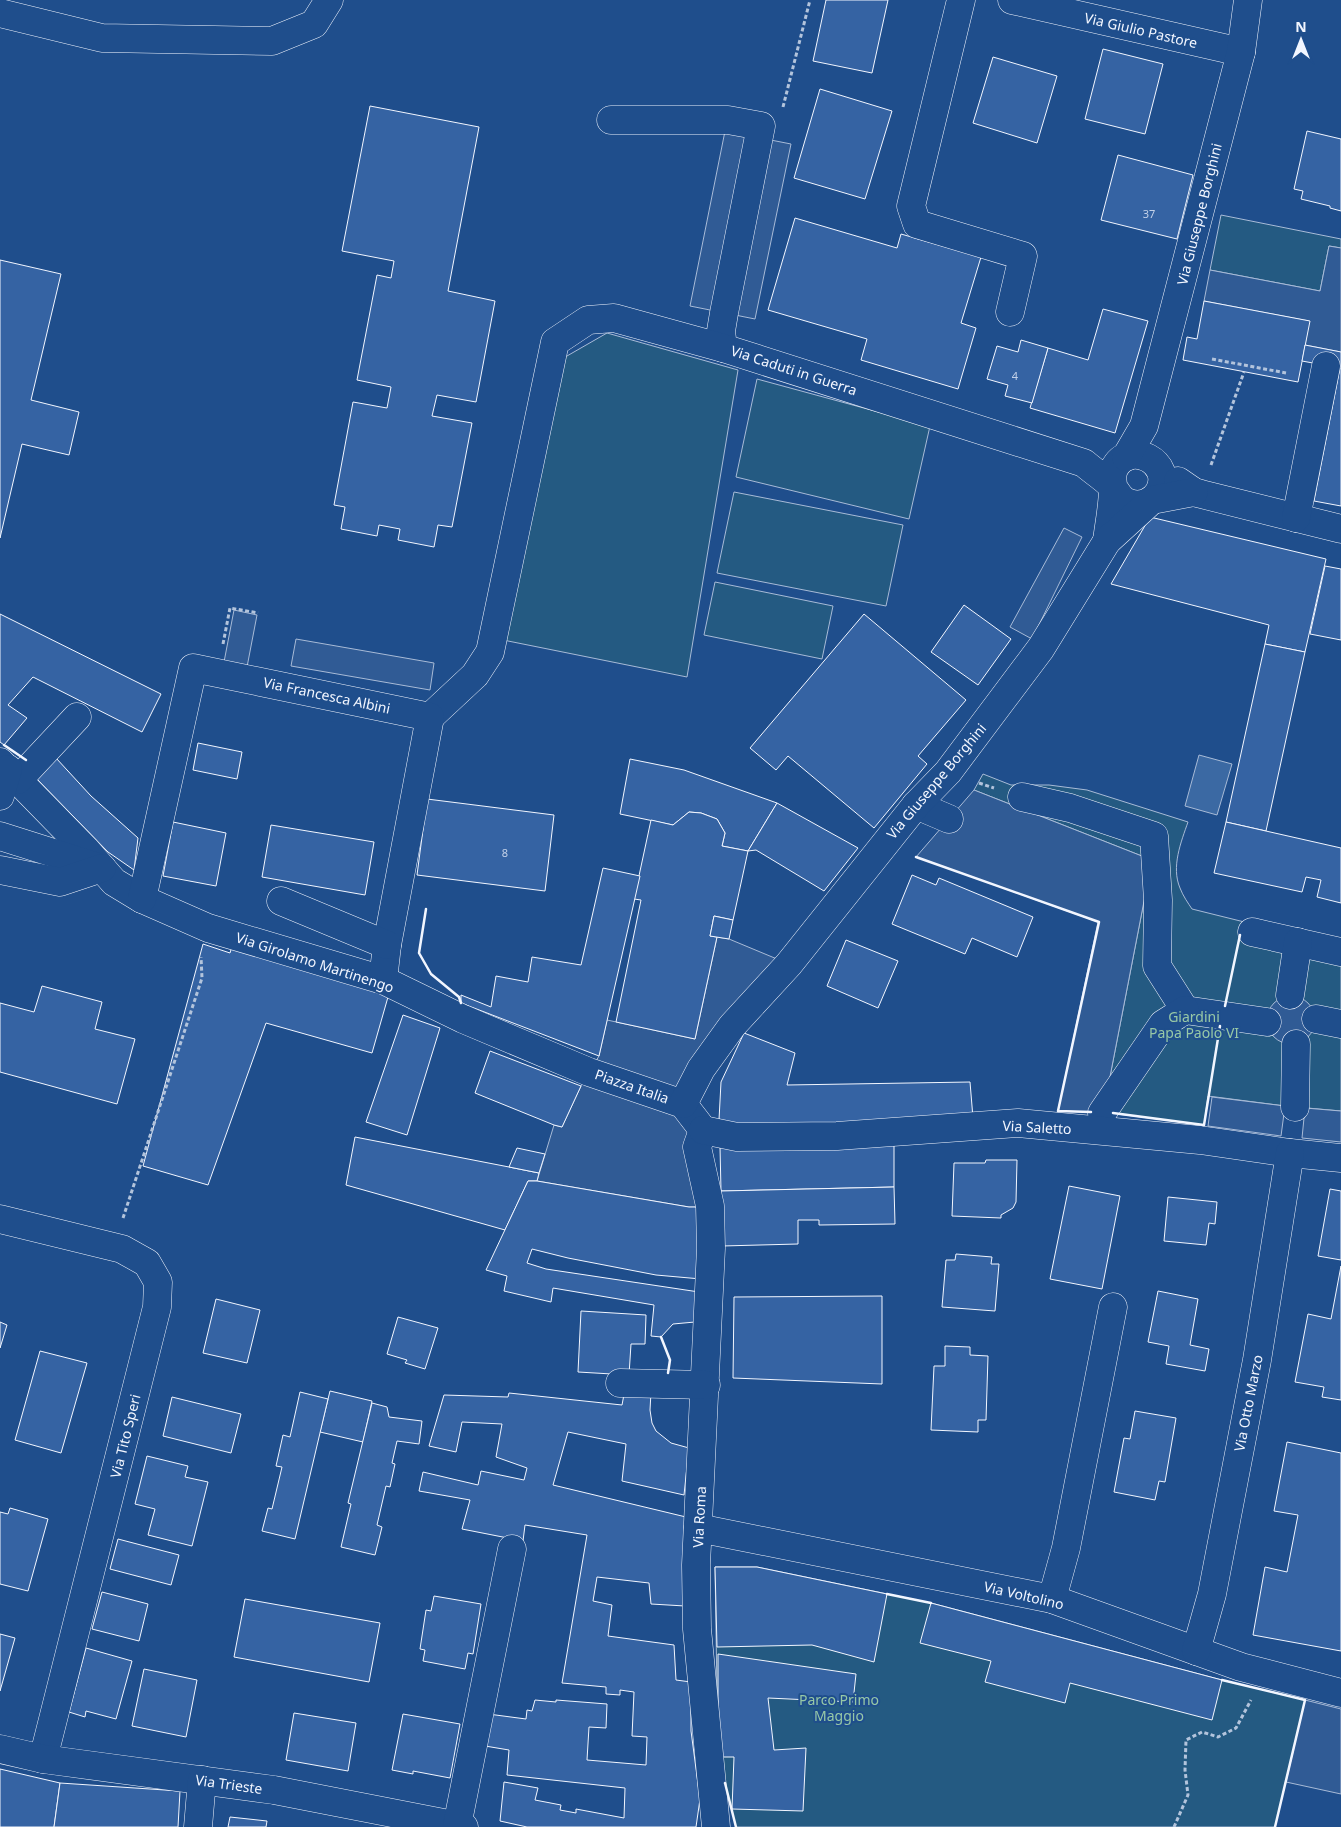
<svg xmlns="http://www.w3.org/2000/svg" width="1341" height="1827" viewBox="0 0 1341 1827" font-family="'Noto Sans',sans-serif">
  <rect width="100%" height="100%" fill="#1f4e8c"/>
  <g fill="#245a82" stroke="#a8bbd7">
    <polygon points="1221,215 1341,239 1341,248 1329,246 1320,291 1210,270"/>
    <polygon points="607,333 738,370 687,677 503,640 560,360"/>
    <polygon points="757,379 930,426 909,519 736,477"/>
    <polygon points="734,492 903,525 886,606 717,573"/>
    <polygon points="715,582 833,606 822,659 704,635"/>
    <path d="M983,774L1011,785H1049L1087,790L1188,822C1181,842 1171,867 1180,888C1183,896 1188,903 1192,909L1341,946V1111L1285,1106L1208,1096L1204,1125L1109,1113L1108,1087L1152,860L974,790Z"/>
    <polygon points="715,1567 757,1567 931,1603 1222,1680 1305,1700 1275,1827 736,1827 718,1757"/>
  </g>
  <g fill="#305b95" stroke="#a8bbd7">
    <polygon points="725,131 791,144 755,319 690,306"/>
    <polygon points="1329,246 1341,248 1341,352 1305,345 1309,321 1204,301 1210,270 1320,291"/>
    <polygon points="1064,528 1082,537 1032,639 1010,627"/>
    <polygon points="234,610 257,615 247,667 224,662"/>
    <polygon points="296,639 434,663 430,690 291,666"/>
    <polygon points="974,790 1152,860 1108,1087 1094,1112 1058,1111 1098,922 916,857"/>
    <polygon points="717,937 729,939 789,964 683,1104 700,1207 689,1207 537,1181 554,1125 562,1127 581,1086 599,1056 607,1020 695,1039"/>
    <circle cx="1291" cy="1020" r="24"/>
    <polygon points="1212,1097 1285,1106 1281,1136 1208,1126"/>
    <polygon points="1305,1108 1341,1111 1341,1142 1302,1138"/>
    <polygon points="1305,1700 1341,1709 1341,1794 1286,1782"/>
  </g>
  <polygon fill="#3b69a3" stroke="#a8bbd7" points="1199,755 1232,764 1217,815 1185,806"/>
  <g fill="#3563a3" stroke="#f2f6ff">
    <polygon points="826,0 888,0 872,73 813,61"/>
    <polygon points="1103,49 1163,64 1145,134 1085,119"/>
    <polygon points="993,57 1057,76 1037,143 973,123"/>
    <polygon points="820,89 892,111 865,199 794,178"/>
    <polygon points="370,106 479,127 448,291 495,301 476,402 437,395 432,416 472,423 452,527 438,525 434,547 398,540 400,529 379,525 377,536 341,529 345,507 334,505 353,402 387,408 391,387 357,380 377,275 391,278 394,261 342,251"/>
    <polygon points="1307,131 1341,139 1341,211 1330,208 1330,206 1301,199 1303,191 1294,189"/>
    <polygon points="1118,155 1193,175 1177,239 1101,220"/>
    <polygon points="795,218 897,248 901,234 981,257 961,323 976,328 958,389 861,360 867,339 768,310"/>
    <polygon points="0,260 61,274 31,400 79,412 69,455 22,444 0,538"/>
    <polygon points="1204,301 1310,321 1298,382 1183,360 1187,337 1197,339"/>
    <polygon points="1103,309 1148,321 1115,433 1030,408 1048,348 1088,360"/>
    <polygon points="1021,340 1048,348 1032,403 1005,396 1008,385 987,379 997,346 1018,352"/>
    <polygon points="1305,345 1341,352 1341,506 1314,501 1340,368 1302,361"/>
    <polygon points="1150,517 1326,559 1305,652 1265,644 1269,625 1111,584"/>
    <polygon points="1325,566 1341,569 1341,640 1310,634"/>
    <polygon points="964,605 1011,639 978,685 931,652"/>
    <polygon points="0,614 161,694 142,732 33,677 8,705 27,718 4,745 0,742"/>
    <polygon points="864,614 966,700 918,756 927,764 874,828 788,756 776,770 750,748"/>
    <polygon points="1265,644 1305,652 1266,831 1226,822"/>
    <polygon points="198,743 242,752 237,779 193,770"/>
    <polygon points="56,758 91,796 138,838 134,870 108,852 34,776"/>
    <polygon points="630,759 684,770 777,803 748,851 722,846 725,833 717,819 701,813 689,812 673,825 620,814"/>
    <polygon points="427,799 554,815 545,891 417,875"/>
    <polygon points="777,803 858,848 824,891 756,850 748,851"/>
    <polygon points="689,812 701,813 717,819 725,833 722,846 748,851 733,920 714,916 710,936 717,937 695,1039 616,1022 641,900 634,899 651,820 673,825"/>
    <polygon points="173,822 226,833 216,886 163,876"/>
    <polygon points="1226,822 1341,848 1341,903 1317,897 1321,880 1306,877 1302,892 1214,873"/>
    <polygon points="271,825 374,842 365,895 262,877"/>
    <polygon points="603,868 640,876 599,1056 461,1003 461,995 491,1007 496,976 528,982 532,957 581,965"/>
    <polygon points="912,875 936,885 939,878 1033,917 1017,957 972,938 965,954 892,924"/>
    <polygon points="714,916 733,920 729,939 710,936"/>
    <polygon points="846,940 898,961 878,1008 827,986"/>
    <polygon points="203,944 230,953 232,946 390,990 372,1053 266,1023 208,1185 143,1166"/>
    <polygon points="42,986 102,1002 95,1029 135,1039 117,1104 0,1072 0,1003 34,1012"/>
    <polygon points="403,1015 440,1028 407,1135 366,1122"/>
    <polygon points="744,1033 795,1053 787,1085 970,1082 973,1118 768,1131 719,1120 721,1082"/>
    <polygon points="490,1051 581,1086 562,1127 554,1125 475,1093"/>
    <polygon points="355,1137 509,1167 539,1173 537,1181 528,1181 505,1230 346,1185"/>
    <polygon points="894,1144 894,1187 721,1191 720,1147"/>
    <polygon points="517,1148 545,1154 539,1173 509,1167"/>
    <polygon points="986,1160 1017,1160 1016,1202 1013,1208 1001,1215 1001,1218 952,1216 954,1163 985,1163"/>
    <polygon points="528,1181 537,1181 689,1207 700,1207 701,1279 656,1275 568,1258 532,1249 527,1263 546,1269 699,1292 695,1322 673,1324 661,1337 651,1336 654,1305 553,1288 551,1302 504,1291 507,1276 486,1270"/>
    <polygon points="1069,1186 1120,1196 1102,1289 1050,1279"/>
    <polygon points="894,1187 895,1224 819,1225 819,1220 798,1220 798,1244 722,1246 721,1191"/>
    <polygon points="1330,1189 1341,1191 1341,1260 1318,1256"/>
    <polygon points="1168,1197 1217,1202 1215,1224 1209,1223 1206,1245 1164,1241"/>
    <polygon points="956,1254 992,1257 991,1264 999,1264 995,1311 942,1307 946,1260 955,1260"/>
    <polygon points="1341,1266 1341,1400 1322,1397 1324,1387 1295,1382 1308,1314 1331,1319"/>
    <polygon points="1158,1291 1198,1299 1190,1345 1209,1349 1205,1371 1166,1364 1169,1346 1148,1342"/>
    <polygon points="882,1296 882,1384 733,1378 734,1297"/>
    <polygon points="216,1299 260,1310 247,1363 203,1353"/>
    <polygon points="581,1311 646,1315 645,1344 631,1344 629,1375 578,1372"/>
    <polygon points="398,1317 438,1328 425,1369 405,1363 407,1360 387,1354"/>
    <polygon points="0,1322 7,1325 0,1348"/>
    <polygon points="945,1346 970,1347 970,1355 988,1356 986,1420 978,1420 978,1432 931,1430 934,1366 945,1366"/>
    <polygon points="40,1351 87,1363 61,1453 15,1440"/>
    <polygon points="625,1389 651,1392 650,1410 652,1423 656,1431 671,1443 689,1448 684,1495 622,1481 626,1444 568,1432 553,1485 686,1517 685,1606 651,1604 649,1583 597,1577 593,1601 612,1605 608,1636 674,1645 676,1680 691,1682 691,1731 700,1799 696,1827 527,1827 500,1821 504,1782 538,1788 535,1800 561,1805 560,1810 576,1813 576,1809 624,1818 625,1788 507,1775 509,1750 485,1746 488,1714 526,1719 527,1710 532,1711 535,1700 556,1702 556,1700 607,1704 606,1728 589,1727 587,1760 646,1765 647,1737 632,1736 634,1692 620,1690 620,1695 606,1694 606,1687 562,1683 587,1535 525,1525 523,1541 462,1529 470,1500 419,1491 423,1472 478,1485 481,1471 524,1480 527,1468 496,1457 502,1424 462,1422 456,1452 429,1446 444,1395 508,1397 509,1393 622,1405"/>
    <polygon points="330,1391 372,1401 363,1442 320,1432"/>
    <polygon points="300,1392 328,1399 295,1539 262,1531 268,1508 272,1509 282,1467 276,1466 283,1435 290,1437"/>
    <polygon points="172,1397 241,1414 231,1453 163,1436"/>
    <polygon points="372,1403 387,1407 389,1417 422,1421 419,1444 397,1441 392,1463 395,1464 390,1487 386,1486 377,1525 382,1527 375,1555 341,1547 351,1504 348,1503"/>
    <polygon points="1135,1411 1176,1418 1165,1482 1159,1481 1155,1500 1114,1492 1124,1438 1130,1439"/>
    <polygon points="1287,1442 1341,1453 1341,1651 1253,1635 1265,1567 1287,1572 1298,1515 1274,1511"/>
    <polygon points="147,1456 188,1466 185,1477 208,1482 192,1546 148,1535 155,1509 135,1504"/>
    <polygon points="10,1508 48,1519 28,1591 0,1584 0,1512 8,1514"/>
    <polygon points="118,1539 179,1555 171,1585 110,1569"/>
    <polygon points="715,1567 757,1567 887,1594 874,1662 812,1645 717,1647"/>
    <polygon points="102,1592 148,1604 139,1641 92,1629"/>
    <polygon points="434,1596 481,1604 473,1654 468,1653 465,1669 423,1661 425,1650 420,1649 426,1610 431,1611"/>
    <polygon points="245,1599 380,1623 369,1682 234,1657"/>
    <polygon points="931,1603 1222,1680 1212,1720 1070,1683 1065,1703 985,1682 991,1661 920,1643"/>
    <polygon points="0,1634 15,1638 0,1691"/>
    <polygon points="86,1648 132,1661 116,1719 86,1711 85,1717 69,1712"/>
    <polygon points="718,1654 856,1674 853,1702 768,1698 774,1750 806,1748 803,1811 732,1809 734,1757 718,1757"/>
    <polygon points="144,1669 197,1680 186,1737 132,1726"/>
    <polygon points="294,1713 356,1723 348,1771 286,1760"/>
    <polygon points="403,1714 460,1724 450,1778 413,1771 413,1774 392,1770"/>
    <polygon points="0,1769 60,1783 54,1827 0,1827"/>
    <polygon points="60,1783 180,1791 178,1827 54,1827"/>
    <polygon points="230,1817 267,1821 266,1827 228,1827"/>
  </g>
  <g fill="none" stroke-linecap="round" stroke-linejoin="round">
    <g stroke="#f2f6ff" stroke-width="29">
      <g id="minor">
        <polyline points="961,0 911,206 917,224 1023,256 1010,312"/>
        <polyline points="1012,0 1241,52"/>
        <polyline points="0,13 102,38 272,41 314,24 329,0"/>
        <path d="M611,120H728L761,126L724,313L721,331L723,348L1084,463C1093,471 1103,477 1111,485C1118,492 1119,500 1129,503C1141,507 1153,502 1159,492C1175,463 1129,438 1114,469C1111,476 1113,481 1113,488C1113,505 1109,524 1107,541"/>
        <polyline points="1126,457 1144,426 1241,52 1248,0"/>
        <polyline points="1178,481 1194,492 1201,494 1341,529"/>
        <polyline points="1296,518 1326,366"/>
        <polyline points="430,717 475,675 490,652 555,342 588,320 614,318 723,348"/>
        <polyline points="0,762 86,850 114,882 142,899 208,928 383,980 463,1019 589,1072 683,1104 703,1130"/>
        <polyline points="18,780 77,717"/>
        <polyline points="0,796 8,769"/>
        <polyline points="1022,797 1070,808 1154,836 1158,900 1157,966 1185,1010 1267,1022"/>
        <polyline points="916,805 949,819"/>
        <polyline points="0,836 101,868"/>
        <polyline points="0,870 60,882 102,868"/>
        <polyline points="142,899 193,668 430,717 387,945 383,980"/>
        <polyline points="281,901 387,945"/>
        <polyline points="1252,932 1341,952"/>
        <polyline points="1290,995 1298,942"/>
        <polyline points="1316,1019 1341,1024"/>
        <polyline points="683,1104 701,1069 732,1026 789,964 916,805 948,772 1041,648 1107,541 1152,500 1194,492"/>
        <polyline points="1295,1107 1296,1044"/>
        <polyline points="1102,1113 1163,1024 1185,1010"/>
        <polyline points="703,1130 697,1147 710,1206 711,1248 696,1565 697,1629 716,1827"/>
        <polyline points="703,1130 737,1137 837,1136 1018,1123 1200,1140 1290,1153 1341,1158"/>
        <polyline points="0,1219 122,1249 147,1263 158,1282 157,1307 43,1759"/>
        <polyline points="620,1383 706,1385"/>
        <polyline points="698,1528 1052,1599 1241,1667 1341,1693"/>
        <polyline points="1052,1599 1066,1548 1113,1307"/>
        <polyline points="1196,1651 1212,1594 1257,1360 1290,1153"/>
        <polyline points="0,1749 43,1759 274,1790 464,1827"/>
        <polyline points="457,1826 512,1549"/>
        <polyline points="198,1827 202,1780"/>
      </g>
    </g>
    <g stroke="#b3c4dc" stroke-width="3" stroke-dasharray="4 2.5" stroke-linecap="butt">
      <polyline points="783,107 810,0"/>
      <polyline points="1212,359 1286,373"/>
      <polyline points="1211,465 1244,372"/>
      <polyline points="223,644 230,608 258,613"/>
      <polyline points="979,783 994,788"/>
      <polyline points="123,1218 202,978 201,957"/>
      <polyline points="1174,1827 1188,1795 1185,1770 1186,1740 1202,1732 1218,1737 1236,1728 1251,1700"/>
    </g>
    <use href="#minor" stroke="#1f4e8c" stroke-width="28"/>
    <g stroke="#f2f6ff" stroke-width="2.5">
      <polyline points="4,745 26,760"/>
      <polyline points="916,857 1099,922 1058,1111 1091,1112"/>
      <polyline points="426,909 419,953 431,974 459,997 461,1003"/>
      <polyline points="1225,1006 1240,935"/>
      <polyline points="1113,1113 1204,1125 1220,1026"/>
      <polyline points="661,1337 670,1360 668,1373"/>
      <polyline points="887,1594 931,1603"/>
      <polyline points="1222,1680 1305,1700 1275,1827"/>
      <polyline points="725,1783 736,1827"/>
    </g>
  </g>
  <g text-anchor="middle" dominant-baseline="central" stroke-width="4" stroke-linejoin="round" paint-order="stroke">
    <g font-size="11" fill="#c3d1e8">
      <text x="1149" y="213">37</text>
      <text x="1015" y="375">4</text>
      <text x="505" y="852">8</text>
    </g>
    <g font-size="14" fill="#f2f6ff" stroke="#1f4e8c">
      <text transform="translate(1141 30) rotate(13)">Via Giulio Pastore</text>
      <text transform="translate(1199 214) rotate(-76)">Via Giuseppe Borghini</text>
      <text transform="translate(794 370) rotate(18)">Via Caduti in Guerra</text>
      <text transform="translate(327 695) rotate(12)">Via Francesca Albini</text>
      <text transform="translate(936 781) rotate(-50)">Via Giuseppe Borghini</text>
      <text transform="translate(315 962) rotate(18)">Via Girolamo Martinengo</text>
      <text transform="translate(632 1086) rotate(19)">Piazza Italia</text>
      <text transform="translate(1037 1127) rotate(3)">Via Saletto</text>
      <text transform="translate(1248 1403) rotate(-79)">Via Otto Marzo</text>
      <text transform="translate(125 1436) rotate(-76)">Via Tito Speri</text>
      <text transform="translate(699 1517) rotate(-87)">Via Roma</text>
      <text transform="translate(1024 1595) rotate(13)">Via Voltolino</text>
      <text transform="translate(229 1784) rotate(8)">Via Trieste</text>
    </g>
    <g font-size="14" fill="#97c8a6" stroke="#1f4e8c">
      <text x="1194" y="1016">Giardini<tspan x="1194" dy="16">Papa Paolo VI</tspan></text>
      <text x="839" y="1699">Parco Primo<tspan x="839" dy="16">Maggio</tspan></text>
    </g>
  </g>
  <g transform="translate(1301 40)" stroke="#1f4e8c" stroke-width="4" paint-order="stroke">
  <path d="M0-4L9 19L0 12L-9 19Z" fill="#f2f6ff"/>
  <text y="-8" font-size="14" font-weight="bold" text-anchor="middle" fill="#f2f6ff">N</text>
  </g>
</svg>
